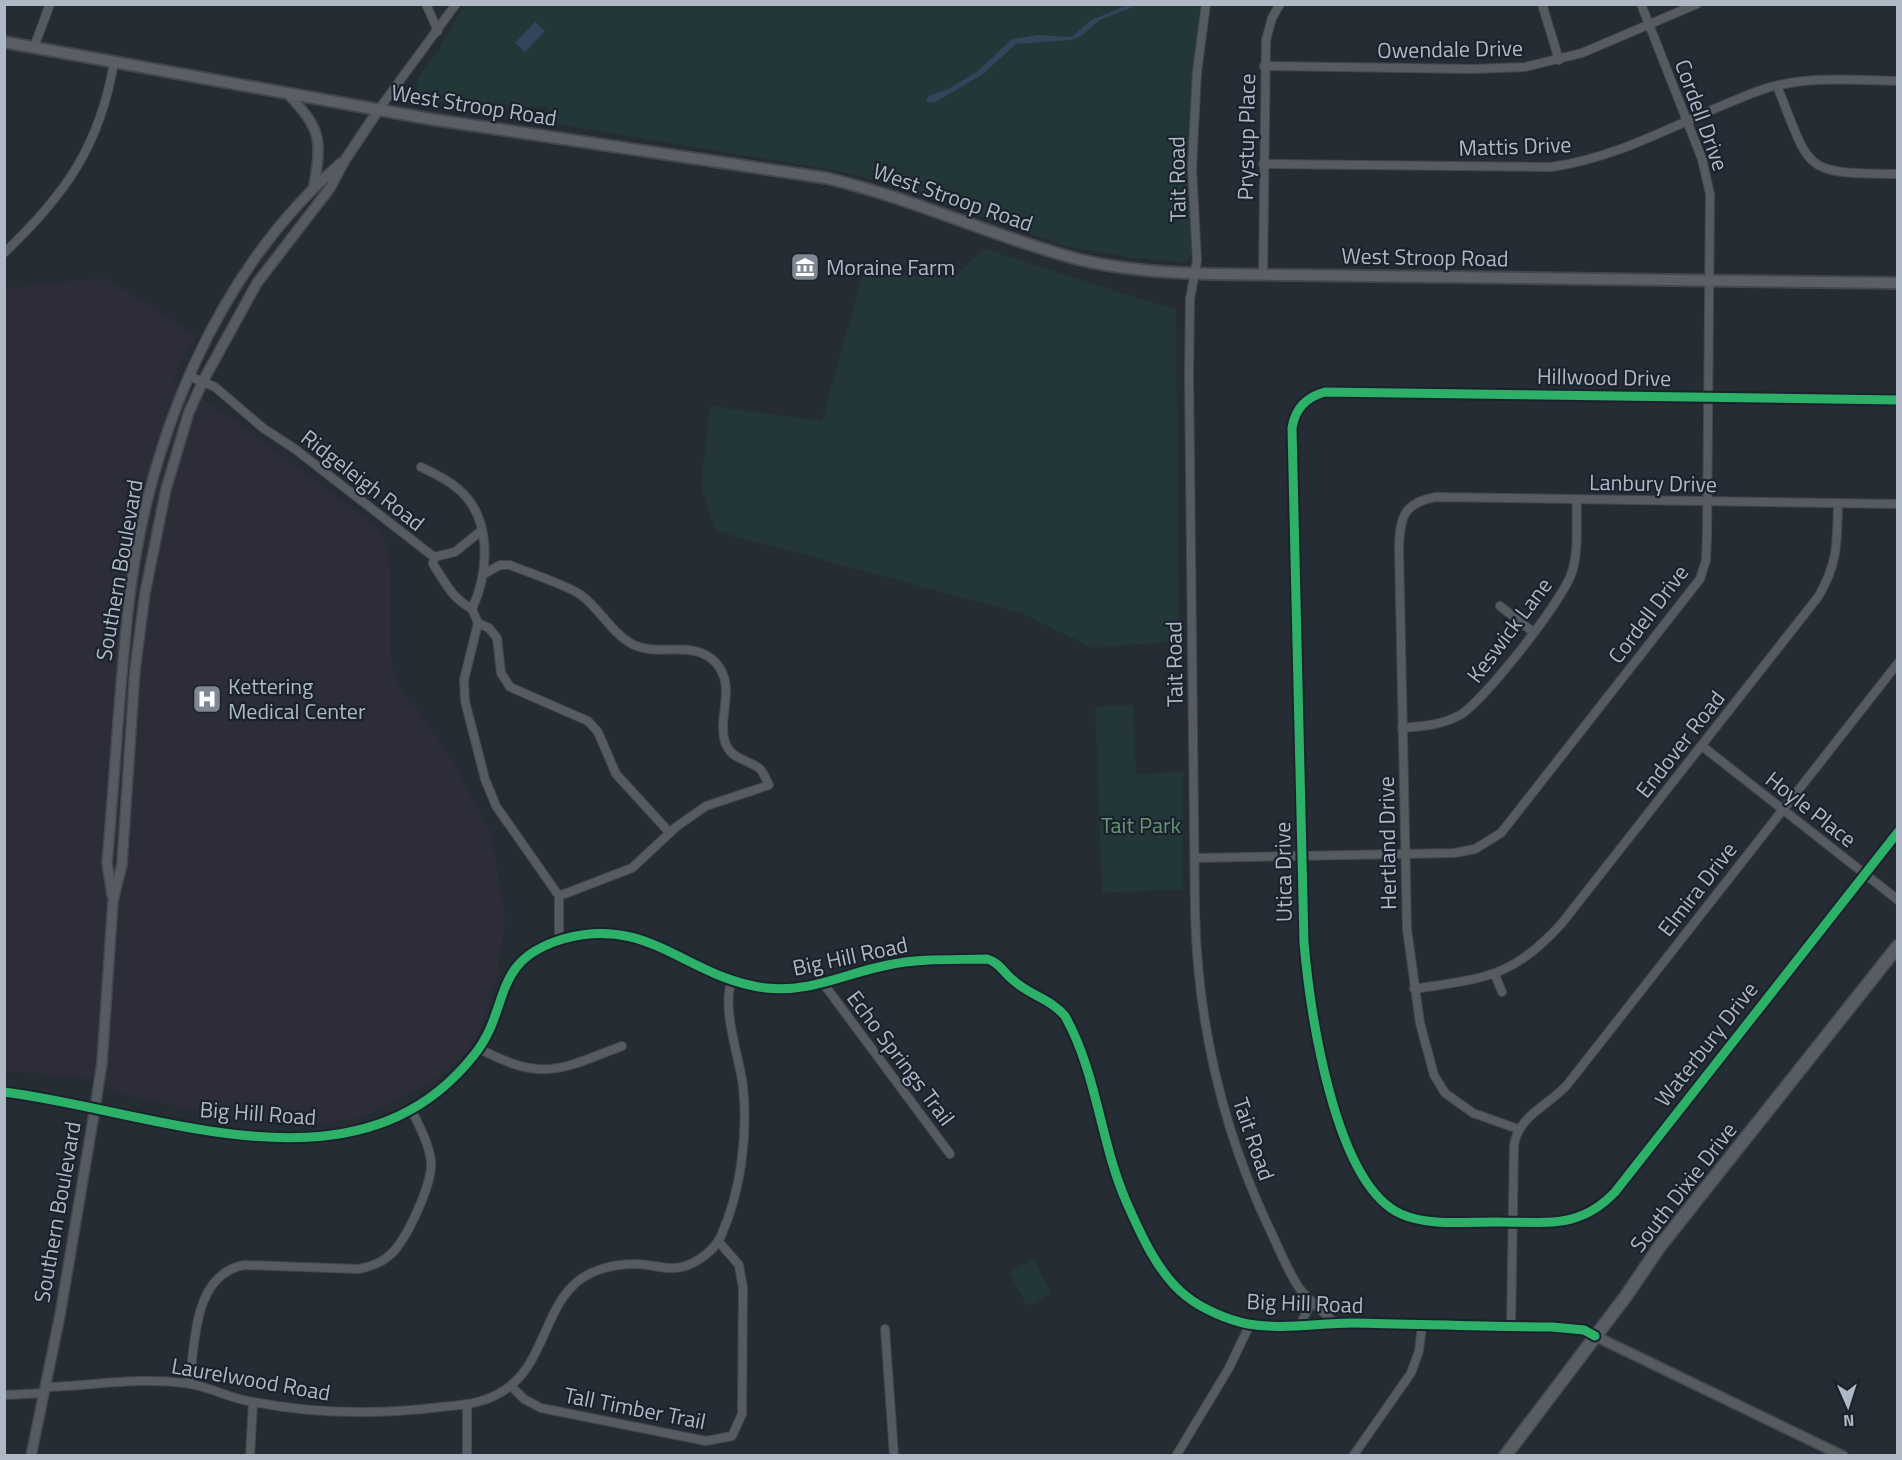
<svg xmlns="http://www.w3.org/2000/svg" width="1902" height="1460" viewBox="0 0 1902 1460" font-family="'Titillium Web',sans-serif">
  <rect width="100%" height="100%" fill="#262c33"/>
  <polygon fill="#2d2c39" points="105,278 197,336 185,353 173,384 205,401 240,424 377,526 387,546 390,567 390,654 397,683 451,758 491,835 505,919 497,975 482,1025 467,1052 433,1081 364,1117 319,1124 219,1115 126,1095 82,1077 5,1071 4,288"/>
  <g fill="#233638">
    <polygon points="464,5 1202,5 1191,108 1191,254 1188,259 1181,262 1133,258 1065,246 878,181 828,169 556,124 546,122 548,107 412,101 418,85 415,82 438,51"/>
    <polygon points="984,249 1176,310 1179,641 1093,648 1024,614 716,531 701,486 710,406 822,421 865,266 910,275 954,277"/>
    <polygon points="1133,705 1136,774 1183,772 1183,889 1102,893 1095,707"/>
    <polygon points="1034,1259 1051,1294 1027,1306 1009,1272"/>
  </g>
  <g fill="#34445b">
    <polygon points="1128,5 1137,5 1100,20 1081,36 1070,40 1016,44 983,74 934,103 926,102 928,96 950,88 978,71 1012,39 1038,35 1072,37 1091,20"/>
    <polygon points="535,22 545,31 525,52 515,43"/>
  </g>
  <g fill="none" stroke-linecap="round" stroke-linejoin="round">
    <g stroke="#44484e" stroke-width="10">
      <g id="minor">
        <polyline points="426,4 438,31"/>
        <path d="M1206,4L1197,72L1194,128L1192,169L1197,260L1190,299L1189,375L1195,913C1198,1024 1223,1132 1271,1232C1280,1251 1288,1272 1300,1289C1310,1302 1324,1312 1336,1324"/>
        <polyline points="1542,4 1559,60"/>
        <polyline points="34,47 50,4"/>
        <polyline points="1264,66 1472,69 1525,67 1582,53 1697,4"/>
        <path d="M1777,86C1812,173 1801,173 1898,174"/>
        <polyline points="379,109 456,4"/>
        <path d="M1263,164L1551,167C1625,157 1691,115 1761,90C1804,75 1853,80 1898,81"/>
        <path d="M4,253C65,195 100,146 114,62"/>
        <polyline points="1263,274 1266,40 1272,18 1280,4"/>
        <polyline points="189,376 215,387 263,428 295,449 434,557"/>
        <path d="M1898,400L1325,392C1306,397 1295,409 1292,428L1304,943C1310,1010 1334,1184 1401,1214C1430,1227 1470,1221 1501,1222C1547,1222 1580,1229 1615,1192L1898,832"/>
        <path d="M421,467C433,473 447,479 457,488C493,517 489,572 472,609"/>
        <path d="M434,557L433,564C446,584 452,598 472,609"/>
        <polyline points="434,557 455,552 481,531"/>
        <path d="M484,574L500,565H510C527,572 569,586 581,595C600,609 613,635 634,645C660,657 694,639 716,663C737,686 717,717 725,742C731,760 748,759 760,769C764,773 766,780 769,785L706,806L676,827L632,868L559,896"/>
        <polyline points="1500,606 1533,632"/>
        <polyline points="472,609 478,623 489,628 497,638 501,673 510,687 588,721 598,732 616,774 670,833"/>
        <polyline points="478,623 464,680 465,701 485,779 496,806 559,896 559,941"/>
        <path d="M1402,728C1423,726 1442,725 1460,715C1484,701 1564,599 1572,572C1579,550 1576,523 1577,500"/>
        <polyline points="1702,746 1898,900"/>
        <polyline points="1195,858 1454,853 1475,849 1501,833 1700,579 1706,560 1707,536 1710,194 1702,159 1641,4"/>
        <polyline points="1495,975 1502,992"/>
        <polyline points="823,983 950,1154"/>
        <path d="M1414,989C1483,978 1512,979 1562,923L1818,597C1838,564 1837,542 1838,504"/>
        <path d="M480,1049C543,1082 559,1070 622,1046"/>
        <path d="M4,1092C156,1111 358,1203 474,1055C512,1008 489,961 563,939C649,914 688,979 766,988C810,993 846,973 888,965C921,958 954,960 987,959C999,962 1004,973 1013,980C1029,995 1051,999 1065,1016C1097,1073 1100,1141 1126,1201C1140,1233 1158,1274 1186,1296C1202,1309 1228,1320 1248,1324C1281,1330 1318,1323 1352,1323C1419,1324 1485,1327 1552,1327L1584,1330L1595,1336"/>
        <path d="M1518,1129L1473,1113L1445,1093L1434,1075L1420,1023L1407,929L1399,549C1400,519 1402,503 1436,497L1898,504"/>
        <polyline points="1300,1325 1311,1303"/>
        <path d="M1511,1327L1514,1145C1519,1115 1548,1106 1567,1085L1898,663"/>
        <polyline points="885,1329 894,1456"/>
        <path d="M189,1383C196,1341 193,1275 244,1265L358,1269C370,1267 382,1263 391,1254C407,1239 433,1183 431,1161C429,1144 419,1125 411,1109"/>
        <polyline points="511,1386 524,1399 541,1408 706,1441 732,1436 742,1414 743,1288 739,1265 718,1241"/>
        <path d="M46,1387C92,1386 138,1377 184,1383C206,1385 226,1397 248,1401C312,1414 377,1415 441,1407C460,1405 479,1404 496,1395C550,1369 540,1297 591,1273C604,1267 621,1264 636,1264C648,1264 659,1268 671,1268C690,1269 713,1253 721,1236C741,1191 748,1135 743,1086C739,1055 721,1009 732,980"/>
        <polyline points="4,1395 44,1393"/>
        <polyline points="467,1404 467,1456"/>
        <polyline points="250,1456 253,1402"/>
        <polyline points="1176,1456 1229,1368 1250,1324"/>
        <polyline points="1353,1456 1411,1373 1419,1351 1422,1326"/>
      </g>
    </g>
    <g stroke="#44484e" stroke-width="12">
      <g id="tertiary">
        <path d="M287,93C321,129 322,138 314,186"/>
        <path d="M112,895L107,863C115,776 119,688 129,602C148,440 216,271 341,163"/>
        <polyline points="1595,1336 1843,1456"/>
        <polyline points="31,1456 60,1315 95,1108 102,1063 113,901 122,864 135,670 145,593 166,489 189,412 203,381 257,283 330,188 345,160 379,109"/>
      </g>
    </g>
    <g stroke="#44484e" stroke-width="14">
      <path id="secondary" d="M4,42L430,119L826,178C912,198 992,236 1077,259C1121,270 1167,273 1212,274L1898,283"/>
    </g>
    <g stroke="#434850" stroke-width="15">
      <polyline id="primary" points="1505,1456 1626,1296 1660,1246 1898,946"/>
    </g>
    <use href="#minor" stroke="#565a61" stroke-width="8"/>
    <use href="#tertiary" stroke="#565a61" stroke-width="9"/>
    <use href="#secondary" stroke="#5a5f66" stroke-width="10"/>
    <use href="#primary" stroke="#585d63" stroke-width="12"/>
    <g stroke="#1a222d" stroke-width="13">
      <g id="cycleway">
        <path d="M1898,400L1325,392C1306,397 1295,409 1292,428L1304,943C1310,1010 1334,1184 1401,1214C1430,1227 1470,1221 1501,1222C1547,1222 1580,1229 1615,1192L1898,832"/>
        <path d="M4,1092C156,1111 358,1203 474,1055C512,1008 489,961 563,939C649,914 688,979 766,988C810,993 846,973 888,965C921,958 954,960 987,959C999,962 1004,973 1013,980C1029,995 1051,999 1065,1016C1097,1073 1100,1141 1126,1201C1140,1233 1158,1274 1186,1296C1202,1309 1228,1320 1248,1324C1281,1330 1318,1323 1352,1323C1419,1324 1485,1327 1552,1327L1584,1330L1595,1336"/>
      </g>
    </g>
    <use href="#cycleway" stroke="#2db169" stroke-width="9"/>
  </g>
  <defs>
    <g id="museum-square" transform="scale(1.5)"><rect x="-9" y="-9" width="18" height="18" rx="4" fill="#7f8792" stroke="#1a222d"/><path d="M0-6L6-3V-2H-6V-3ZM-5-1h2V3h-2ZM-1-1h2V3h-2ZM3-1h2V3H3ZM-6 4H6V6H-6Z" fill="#fff"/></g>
    <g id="hospital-square" transform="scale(1.5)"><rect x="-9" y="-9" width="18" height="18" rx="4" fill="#7f8792" stroke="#1a222d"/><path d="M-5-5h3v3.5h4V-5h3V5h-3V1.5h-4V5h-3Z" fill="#fff"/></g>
  </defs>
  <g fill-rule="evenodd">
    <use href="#museum-square" x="805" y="267"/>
    <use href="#hospital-square" x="207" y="699"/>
  </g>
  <g text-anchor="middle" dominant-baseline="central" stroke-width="4.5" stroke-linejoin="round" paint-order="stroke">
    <g font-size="22" fill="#afb8c5" stroke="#1a222d">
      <text transform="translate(1450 49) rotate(-1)">Owendale Drive</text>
      <text transform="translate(474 105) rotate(9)">West Stroop Road</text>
      <text transform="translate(1702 115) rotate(70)">Cordell Drive</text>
      <text transform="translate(1246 137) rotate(-89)">Prystup Place</text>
      <text transform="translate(1515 146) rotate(-2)">Mattis Drive</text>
      <text transform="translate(1177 179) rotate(-91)">Tait Road</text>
      <text transform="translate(953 197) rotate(19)">West Stroop Road</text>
      <text transform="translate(1425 257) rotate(1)">West Stroop Road</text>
      <text transform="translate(1604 377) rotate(1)">Hillwood Drive</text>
      <text transform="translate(363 480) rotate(38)">Ridgeleigh Road</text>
      <text transform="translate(1653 483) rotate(1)">Lanbury Drive</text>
      <text transform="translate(119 570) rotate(-80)">Southern Boulevard</text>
      <text transform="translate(1648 614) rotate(-53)">Cordell Drive</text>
      <text transform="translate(1509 630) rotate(-53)">Keswick Lane</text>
      <text transform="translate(1174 664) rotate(-91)">Tait Road</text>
      <text transform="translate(1680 744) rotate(-52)">Endover Road</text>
      <text transform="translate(1811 809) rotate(38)">Hoyle Place</text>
      <text transform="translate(1387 843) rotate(-91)">Hertland Drive</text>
      <text transform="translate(1283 872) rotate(-91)">Utica Drive</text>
      <text transform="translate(1697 889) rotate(-52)">Elmira Drive</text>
      <text transform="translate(850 956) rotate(-12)">Big Hill Road</text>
      <text transform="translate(1706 1044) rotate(-52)">Waterbury Drive</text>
      <text transform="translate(901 1058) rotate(53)">Echo Springs Trail</text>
      <text transform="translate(258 1113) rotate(4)">Big Hill Road</text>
      <text transform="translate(1254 1139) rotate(71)">Tait Road</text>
      <text transform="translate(1683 1187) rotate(-52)">South Dixie Drive</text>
      <text transform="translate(57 1212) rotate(-80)">Southern Boulevard</text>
      <text transform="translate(1305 1303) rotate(2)">Big Hill Road</text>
      <text transform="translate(251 1379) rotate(10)">Laurelwood Road</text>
      <text transform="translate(635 1408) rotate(11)">Tall Timber Trail</text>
    </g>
    <g font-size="22" fill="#afb8c5" stroke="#1a222d" text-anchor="start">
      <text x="826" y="267">Moraine Farm</text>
      <text x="228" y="686">Kettering<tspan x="228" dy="25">Medical Center</tspan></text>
    </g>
    <g font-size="22" fill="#679571" stroke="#1a222d">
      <text x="1141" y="825">Tait Park</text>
    </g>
  </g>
  <rect width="1902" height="1460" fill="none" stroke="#afb8c5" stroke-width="12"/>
  <g transform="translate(1848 1406) rotate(177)" stroke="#1a222d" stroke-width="4.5" paint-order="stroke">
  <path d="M0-4.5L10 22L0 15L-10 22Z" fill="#afb8c5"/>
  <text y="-9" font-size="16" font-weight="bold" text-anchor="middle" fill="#afb8c5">N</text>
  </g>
</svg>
